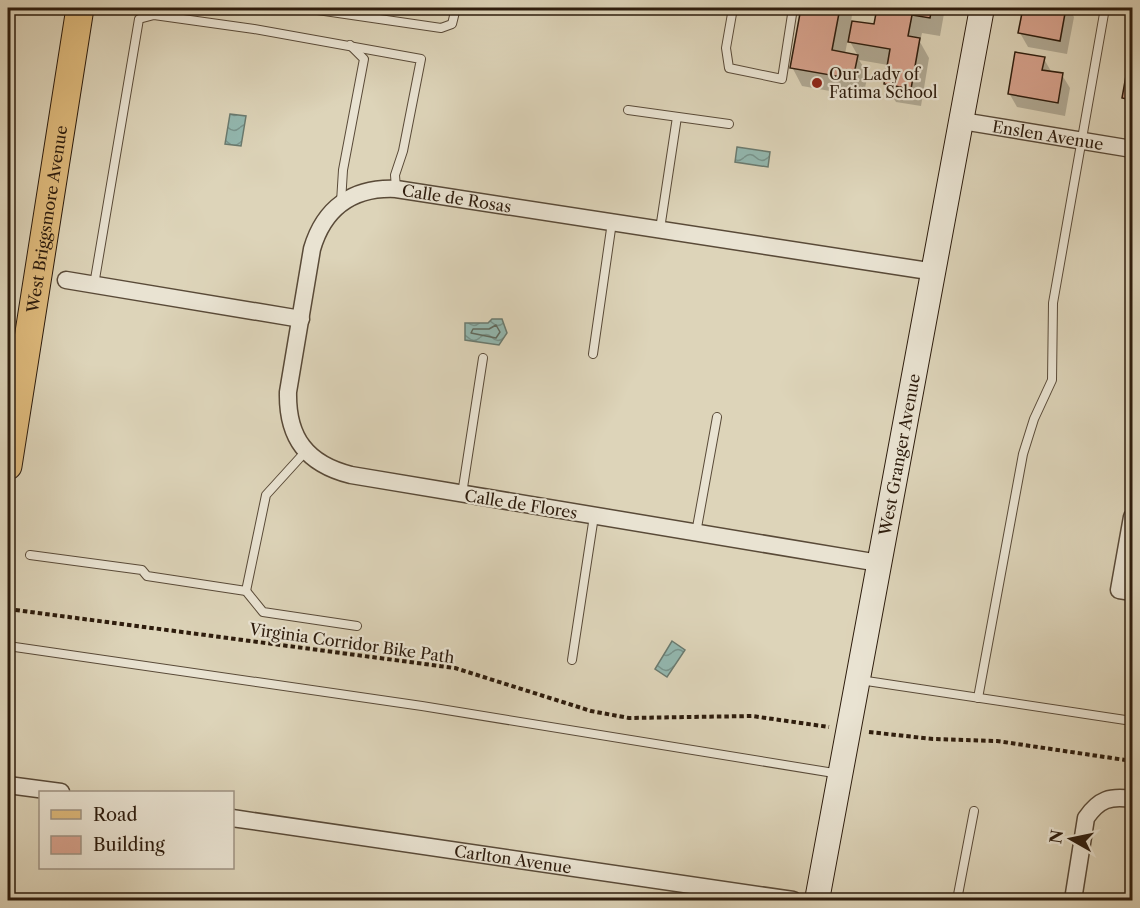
<svg xmlns="http://www.w3.org/2000/svg" width="1140" height="908" viewBox="0 0 1140 908" font-family="'Libre Caslon Text',serif">
  <defs>
    <pattern id="water-waves" width="16" height="10" patternUnits="userSpaceOnUse" patternTransform="scale(1.5)"><rect width="16" height="10" fill="#93b8b0"/><path d="M0 5q4-4 8 0t8 0" fill="none" stroke="#78958e"/></pattern>
  </defs>
  <rect width="100%" height="100%" fill="#ddd4b9"/>
  <filter id="stains"><feTurbulence type="fractalNoise" baseFrequency=".00333" numOctaves="4"/><feColorMatrix values="0 0 0 0 .2 0 0 0 0 .09 0 0 0 0 .02 0 0 0 .5 -.17"/></filter>
  <radialGradient id="worn" r=".72"><stop offset=".6" stop-color="#630" stop-opacity="0"/><stop offset="1" stop-color="#630" stop-opacity=".3"/></radialGradient>
  <g fill="url(#water-waves)" stroke="#6a7a6f" stroke-width="1.5">
    <polygon points="230,114 246,116 241,146 225,144"/>
    <polygon points="737,147 770,152 768,167 735,162"/>
    <polygon points="492,319 502,319 507,333 499,345 465,340 465,323 488,323"/>
    <polygon points="672,641 685,650 667,677 655,669"/>
  </g>
  <g fill="#0003" fill-rule="evenodd">
    <path d="M802,8H853L851,22L875,26L878,8H945L940,36L922,33L920,42L929,58L921,106L896,102L885,84L888,65L859,60L868,74L863,97L802,86L792,67ZM848,38L858,56L845,54Z"/>
    <polygon points="1025,8 1069,8 1074,17 1067,54 1028,47 1020,33"/>
    <polygon points="1132,26 1132,42 1130,38"/>
    <polygon points="1044,59 1052,73 1062,75 1070,88 1065,116 1017,107 1009,93"/>
    <polygon points="1130,61 1132,62 1132,108 1129,107 1124,98"/>
  </g>
  <g fill="none" stroke-linecap="round" stroke-linejoin="round">
    <polygon stroke="#606a5e" stroke-width="1.5" points="496,325 500,332 496,338 471,333 473,329 489,329"/>
  </g>
  <g fill="#d7a28d" stroke="#2d1c0d" stroke-width="1.5">
    <polygon points="801,8 840,8 832,50 858,55 853,79 790,68"/>
    <polygon points="877,8 932,8 930,18 912,15 908,36 920,38 911,89 884,84 890,49 848,42 852,21 874,24"/>
    <polygon points="1023,8 1066,8 1060,41 1018,33"/>
    <polygon points="1015,52 1045,57 1042,70 1063,73 1058,103 1008,94"/>
    <polygon points="1129,59 1132,60 1132,100 1122,98"/>
  </g>
  <g fill="none" stroke-linecap="round" stroke-linejoin="round">
    <g stroke="#594a38" stroke-width="10">
      <g id="lane">
        <polyline points="304,8 441,28 452,24 456,8"/>
        <polyline points="733,8 726,48 729,68 782,79 793,8"/>
        <polyline points="628,110 729,124"/>
        <polyline points="341,202 343,170 364,59 350,45"/>
        <polyline points="660,229 677,117"/>
        <polyline points="94,285 139,19 154,15 254,29 421,59 403,151 395,175 396,189"/>
        <polyline points="593,354 612,222"/>
        <polyline points="462,494 483,358"/>
        <polyline points="696,533 717,417"/>
        <polyline points="30,555 142,570 147,576 246,591 263,612 357,626"/>
        <polyline points="246,591 266,495 306,451"/>
        <polyline points="8,646 422,706 840,774"/>
        <polyline points="572,660 594,516"/>
        <polyline points="860,680 1132,721"/>
        <polyline points="978,698 1023,454 1034,419 1052,380 1053,303 1105,8"/>
        <polyline points="957,900 974,811"/>
      </g>
    </g>
    <g stroke="#594a38" stroke-width="19">
      <g id="street">
        <path id="s1" d="M962,121L1132,149"/>
        <polyline points="66,280 301,319"/>
        <polyline points="1132,517 1119,590 1132,592"/>
        <path id="s2" d="M879,563L351,475C307,464 287,438 288,392L312,249C324,208 353,187 396,189L935,272"/>
        <polyline points="8,785 61,792"/>
        <path id="s3" d="M232,818L793,900"/>
        <path d="M1073,900L1086,818C1099,799 1110,796 1132,799"/>
      </g>
    </g>
    <g stroke="#2d1c0d" stroke-width="26">
      <g id="secondary">
        <path id="s4" d="M817,900L982,8"/>
      </g>
    </g>
    <g stroke="#2d1c0d" stroke-width="29">
      <g id="primary">
        <path id="s5" d="M8,466L80,8"/>
      </g>
    </g>
    <g stroke="#2d1c0d" stroke-width="4" stroke-dasharray="4.5 3" stroke-linecap="butt">
      <polyline points="8,609 455,668 591,711 629,718 752,716 829,727"/>
      <polyline points="869,732 933,739 997,741 1132,761"/>
    </g>
    <use href="#lane" stroke="#e9e3d2" stroke-width="8"/>
    <use href="#street" stroke="#e9e3d2" stroke-width="16"/>
    <use href="#secondary" stroke="#e9e3d2" stroke-width="24"/>
    <use href="#primary" stroke="#deba7c" stroke-width="27"/>
  </g>
  <circle fill="#8f2418" stroke="#e9e3d2" stroke-width="2" cx="817" cy="83" r="6"/>
  <g text-anchor="middle" dominant-baseline="central" stroke-width="4.5" stroke-linejoin="round" paint-order="stroke">
    <g font-size="16" fill="#2d1c0d" stroke="#e9e3d2" text-anchor="start">
      <text x="829" y="74">Our Lady of<tspan x="829" dy="18">Fatima School</tspan></text>
    </g>
    <g font-size="16" fill="#2d1c0d" stroke="#e9e3d2">
      <text stroke="none"><textPath href="#s1" startOffset="87">Enslen Avenue</textPath></text>
      <text stroke="none"><textPath href="#s2" startOffset="969">Calle de Rosas</textPath></text>
      <text stroke="none"><textPath href="#s5" startOffset="250">West Briggsmore Avenue</textPath></text>
      <text stroke="none"><textPath href="#s4" startOffset="453">West Granger Avenue</textPath></text>
      <text transform="translate(521 504) rotate(9)">Calle de Flores</text>
      <text transform="translate(352 643) rotate(8)">Virginia Corridor Bike Path</text>
      <text stroke="none"><textPath href="#s3" startOffset="284">Carlton Avenue</textPath></text>
    </g>
  </g>
  <rect width="1140" height="908" fill="none" stroke="#ddd4b9" stroke-width="30"/>
  <rect x="9" y="9" width="1122" height="890" fill="none" stroke="#2d1c0d" stroke-width="3"/>
  <rect x="15" y="15" width="1110" height="878" fill="none" stroke="#2d1c0d" stroke-width="1.5"/>
  <rect x="39" y="791" width="195" height="78" fill="#e9e3d2" stroke="#9e9383" stroke-width="1.5"/>
  <rect x="51" y="810" width="30" height="9" fill="#deba7c" stroke="#9e9383" stroke-width="1.5"/>
  <text x="93" y="821" font-size="18" fill="#2d1c0d">Road</text>
  <rect x="51" y="836" width="30" height="18" fill="#d7a28d" stroke="#9e9383" stroke-width="1.5"/>
  <text x="93" y="851" font-size="18" fill="#2d1c0d">Building</text>
  <g transform="translate(1071 839) rotate(279)" stroke="#e9e3d2" stroke-width="4.5" paint-order="stroke">
  <path d="M0-4.5L10 22L0 15L-10 22Z" fill="#2d1c0d"/>
  <text y="-9" font-size="16" font-weight="bold" text-anchor="middle" fill="#2d1c0d">N</text>
  </g>
  <rect width="100%" height="100%" filter="url(#stains)"/>
  <rect width="100%" height="100%" fill="url(#worn)"/>
</svg>
